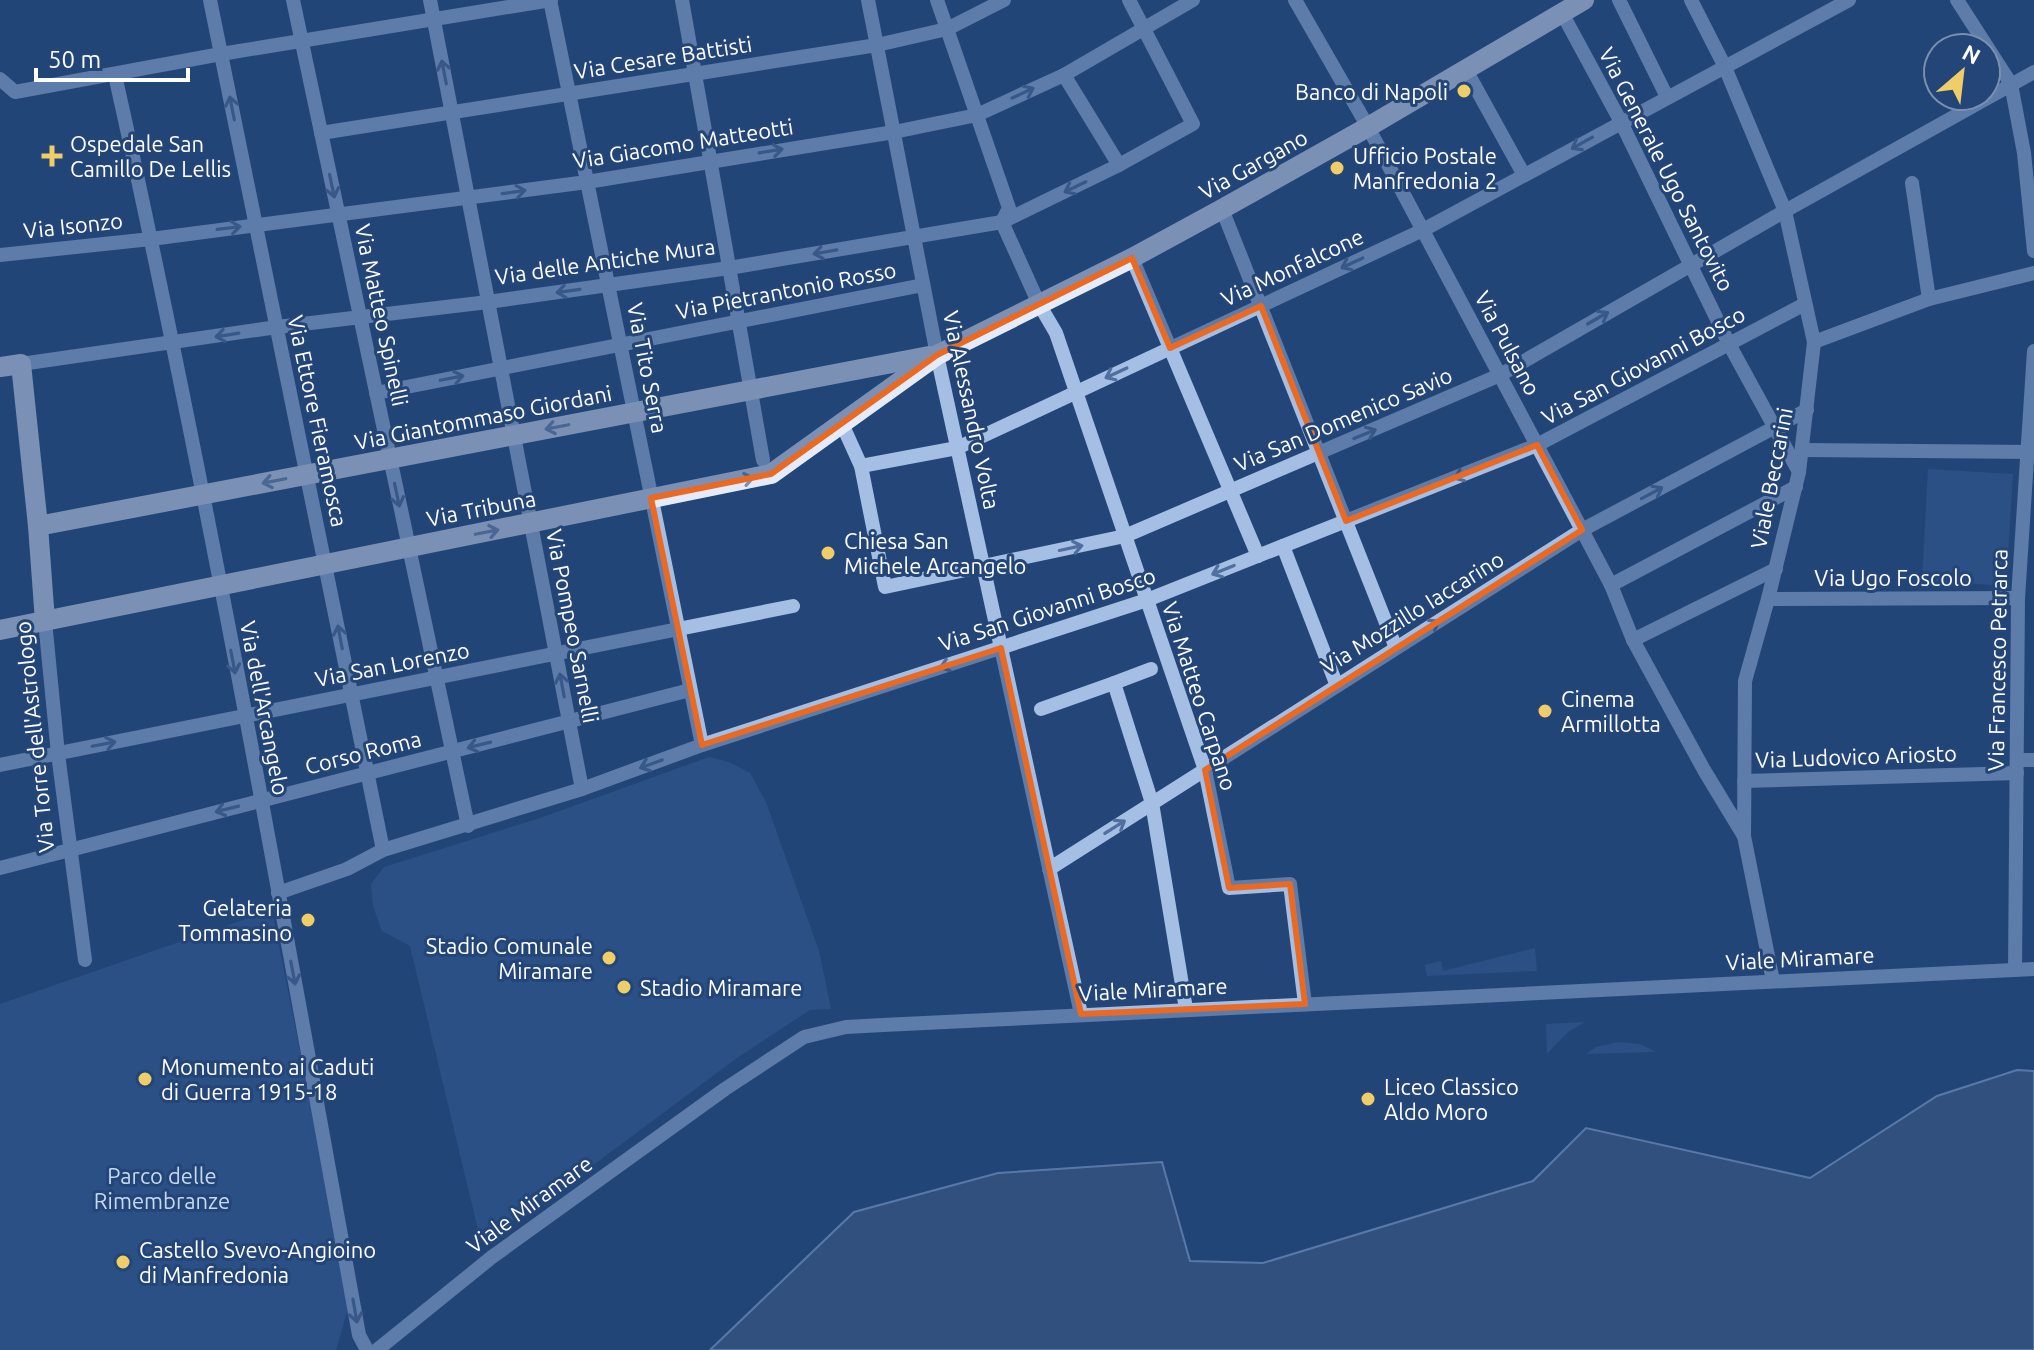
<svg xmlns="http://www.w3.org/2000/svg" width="2034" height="1350" viewBox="0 0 2034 1350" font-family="Ubuntu,sans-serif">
  <rect width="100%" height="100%" fill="#234578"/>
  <g fill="#365d96">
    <polygon points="1928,469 2013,474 2006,586 1922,580"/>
    <polygon points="709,757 729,762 750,773 766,802 819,951 831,1009 810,1010 737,1058 565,1186 481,1242 410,946 382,931 373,906 371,884 384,867 543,817"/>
    <polygon points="272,910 350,1302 336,1350 0,1350 0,1004"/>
    <polygon points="1535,948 1537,971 1427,976 1425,965 1441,961 1443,971"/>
    <polygon points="1585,1022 1568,1032 1547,1054 1546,1024"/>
    <polygon points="1618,1042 1640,1044 1656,1052 1586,1054 1596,1047"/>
  </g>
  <polygon fill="#455e84" stroke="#98b9e5" stroke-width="2" points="2017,1070 2034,1071 2034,1350 710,1350 854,1212 998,1173 1162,1162 1190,1261 1263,1263 1533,1181 1586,1128 1810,1178 1937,1096"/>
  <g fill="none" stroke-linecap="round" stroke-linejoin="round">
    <g stroke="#a4bee4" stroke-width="14">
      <polyline points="210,0 383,850"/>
      <polyline points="293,0 468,826"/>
      <polyline points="430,0 582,789"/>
      <polyline points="550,0 702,745"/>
      <polyline points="682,0 763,460"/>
      <polyline points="868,0 937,355 1081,1014"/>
      <polyline points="937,0 1009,208 1002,222 1039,304 1056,333 1205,770 1229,888 1290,884 1305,1004"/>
      <polyline points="1295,0 1368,127 1582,530 1611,585 1633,640 1704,770 1744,836"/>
      <polyline points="1619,0 1667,97"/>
      <polyline points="1691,0 1724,65 1785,211 1814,342 1799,472 1768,599 1745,681 1744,836 1773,981"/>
      <polyline points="1957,0 2011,84 2024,153 2034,251"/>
      <polyline points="1562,13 1621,122 1729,344 1799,472"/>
      <polyline points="1466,70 1524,175"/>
      <path d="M115,75C208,492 283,914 359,1335L367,1350"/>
      <polyline points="1064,75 1119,165"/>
      <polyline points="0,79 15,92 221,54 551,0"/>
      <polyline points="321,133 877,45 947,29 1004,0"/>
      <polyline points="1912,183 1929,299"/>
      <polyline points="1222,209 1396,648"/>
      <polyline points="0,255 151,239 587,182 894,132 977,115 1064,75 1193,0"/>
      <polyline points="1132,258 1258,556"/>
      <polyline points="1814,342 1929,299 2034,273"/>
      <polyline points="21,364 277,327 488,302 729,268 1002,222 1119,165 1193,124 1129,0"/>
      <polyline points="376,393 923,285"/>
      <polyline points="842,424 861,466 885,587 1125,536 1500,375 1785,211 2034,72"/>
      <polyline points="1803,450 2034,452"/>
      <polyline points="861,466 957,448 1423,230 1849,0"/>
      <polyline points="1283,546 1337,686"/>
      <polyline points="1611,585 1796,487"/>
      <polyline points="1768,599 2018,598"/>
      <polyline points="45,621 58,754 85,960"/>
      <polyline points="1633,640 1776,569"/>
      <polyline points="1114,683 1151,669"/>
      <polyline points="1041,709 1114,683 1152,803 1186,1009"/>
      <polyline points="2017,760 2034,760"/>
      <polyline points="0,765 793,606"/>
      <polyline points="1744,781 2017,773"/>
      <polyline points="0,868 690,690"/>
      <polyline points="1049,869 1582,530 1807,410"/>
      <polyline points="278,893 347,869 383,850 582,789 702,745 1147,600 1537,445 1805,304"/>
      <polyline points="2015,970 2018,598 2034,351"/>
      <polyline points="377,1350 492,1257 725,1089 804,1037 846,1027 883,1025 2034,969"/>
    </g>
    <g stroke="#e4ecfc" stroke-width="20">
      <polyline points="0,367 21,364 38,526 45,621"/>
      <polyline points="38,526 929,356"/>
      <polyline points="0,630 771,474 937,355 1132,258 1222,209 1368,127 1584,0"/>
    </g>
  </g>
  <defs><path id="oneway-shaft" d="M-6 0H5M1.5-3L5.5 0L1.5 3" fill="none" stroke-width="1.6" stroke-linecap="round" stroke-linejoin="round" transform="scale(2)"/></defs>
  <g stroke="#506f9e">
    <use href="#oneway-shaft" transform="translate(444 72) rotate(-101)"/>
    <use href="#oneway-shaft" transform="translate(1023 93) rotate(-25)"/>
    <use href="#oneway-shaft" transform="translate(232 108) rotate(-101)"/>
    <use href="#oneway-shaft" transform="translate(1582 143) rotate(151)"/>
    <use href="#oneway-shaft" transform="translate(771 151) rotate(-9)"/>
    <use href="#oneway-shaft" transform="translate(332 186) rotate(78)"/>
    <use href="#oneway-shaft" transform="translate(1075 187) rotate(154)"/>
    <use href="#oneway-shaft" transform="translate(514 192) rotate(-8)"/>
    <use href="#oneway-shaft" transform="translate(229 228) rotate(-7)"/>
    <use href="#oneway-shaft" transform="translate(825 252) rotate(170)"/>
    <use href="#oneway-shaft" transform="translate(1352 263) rotate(155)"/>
    <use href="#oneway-shaft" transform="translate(568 291) rotate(172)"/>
    <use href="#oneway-shaft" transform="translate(1598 318) rotate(-30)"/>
    <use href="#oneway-shaft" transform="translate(227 335) rotate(171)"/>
    <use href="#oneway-shaft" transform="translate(1116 373) rotate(155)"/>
    <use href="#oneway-shaft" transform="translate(452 378) rotate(-11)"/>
    <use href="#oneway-shaft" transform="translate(1365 434) rotate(-22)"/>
    <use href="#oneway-shaft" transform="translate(1465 474) rotate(158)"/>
    <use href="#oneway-shaft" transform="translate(1652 493) rotate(-28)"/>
    <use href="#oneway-shaft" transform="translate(397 495) rotate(78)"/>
    <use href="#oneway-shaft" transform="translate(1071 548) rotate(-12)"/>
    <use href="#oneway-shaft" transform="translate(1223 570) rotate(158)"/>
    <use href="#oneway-shaft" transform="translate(1429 627) rotate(-32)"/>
    <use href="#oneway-shaft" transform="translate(340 637) rotate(-101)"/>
    <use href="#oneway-shaft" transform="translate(233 662) rotate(79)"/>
    <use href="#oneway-shaft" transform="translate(951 664) rotate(162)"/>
    <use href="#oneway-shaft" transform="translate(562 685) rotate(-101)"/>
    <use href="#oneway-shaft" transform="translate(104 744) rotate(-11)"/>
    <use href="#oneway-shaft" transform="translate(479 745) rotate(166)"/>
    <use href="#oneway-shaft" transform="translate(651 764) rotate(160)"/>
    <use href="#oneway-shaft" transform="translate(227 809) rotate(166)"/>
    <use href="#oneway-shaft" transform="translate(1115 827) rotate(-32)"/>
    <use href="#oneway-shaft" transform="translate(293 973) rotate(79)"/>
    <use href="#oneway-shaft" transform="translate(355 1311) rotate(80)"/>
  </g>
  <g stroke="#7a90b3">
    <use href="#oneway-shaft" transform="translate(557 427) rotate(169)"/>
    <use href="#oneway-shaft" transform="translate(742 480) rotate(-11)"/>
    <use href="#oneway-shaft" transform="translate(274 481) rotate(169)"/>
    <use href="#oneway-shaft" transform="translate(487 532) rotate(-11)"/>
  </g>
  <path d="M0 0H2034V1350H0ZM1132,258L1170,348L1261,306L1346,521L1537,445L1582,530L1205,770L1229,888L1290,884L1305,1004L1081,1014L1001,648L702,745L651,498L771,474L937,355Z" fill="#234578" fill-opacity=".55" fill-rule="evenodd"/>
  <path fill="none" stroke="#ea6a24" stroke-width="6" stroke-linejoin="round" d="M1132,258L1170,348L1261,306L1346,521L1537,445L1582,530L1205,770L1229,888L1290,884L1305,1004L1081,1014L1001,648L702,745L651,498L771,474L937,355Z"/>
  <g fill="#efcd67" stroke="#234578" stroke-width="3">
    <circle cx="1464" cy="91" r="8"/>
    <path d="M48 144h8v8h8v8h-8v8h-8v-8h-8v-8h8z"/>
    <circle cx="1337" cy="168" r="8"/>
    <circle cx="828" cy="553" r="8"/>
    <circle cx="1545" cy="711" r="8"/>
    <circle cx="308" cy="920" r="8"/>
    <circle cx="609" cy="958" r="8"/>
    <circle cx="624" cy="987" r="8"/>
    <circle cx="145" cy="1079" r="8"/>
    <circle cx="1368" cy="1099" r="8"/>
    <circle cx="123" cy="1262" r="8"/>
  </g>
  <g text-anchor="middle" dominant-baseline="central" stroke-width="6" stroke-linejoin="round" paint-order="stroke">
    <g font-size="22" fill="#fff" stroke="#234578">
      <text transform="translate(663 57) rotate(-9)">Via Cesare Battisti</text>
      <text transform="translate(683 143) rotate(-9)">Via Giacomo Matteotti</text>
      <text transform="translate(1253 164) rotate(-29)">Via Gargano</text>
      <text transform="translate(1667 169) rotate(63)">Via Generale Ugo Santovito</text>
      <text transform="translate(73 225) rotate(-6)">Via Isonzo</text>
      <text transform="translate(605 261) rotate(-8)">Via delle Antiche Mura</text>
      <text transform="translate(1292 267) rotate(-25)">Via Monfalcone</text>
      <text transform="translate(786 290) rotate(-11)">Via Pietrantonio Rosso</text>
      <text transform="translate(382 315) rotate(78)">Via Matteo Spinelli</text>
      <text transform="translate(1508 343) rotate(62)">Via Pulsano</text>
      <text transform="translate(1643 365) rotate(-28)">Via San Giovanni Bosco</text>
      <text transform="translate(648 368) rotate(79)">Via Tito Serra</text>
      <text transform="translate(972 410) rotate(78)">Via Alessandro Volta</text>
      <text transform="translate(483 417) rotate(-11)">Via Giantommaso Giordani</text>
      <text transform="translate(1343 419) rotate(-23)">Via San Domenico Savio</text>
      <text transform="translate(318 421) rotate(78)">Via Ettore Fieramosca</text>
      <text transform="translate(1771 478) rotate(-79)">Viale Beccarini</text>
      <text transform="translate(481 508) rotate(-11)">Via Tribuna</text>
      <text x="1893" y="577">Via Ugo Foscolo</text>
      <text transform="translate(1047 609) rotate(-18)">Via San Giovanni Bosco</text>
      <text transform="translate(1412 612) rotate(-32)">Via Mozzillo Iaccarino</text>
      <text transform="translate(573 626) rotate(79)">Via Pompeo Sarnelli</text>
      <text transform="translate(1997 660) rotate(-89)">Via Francesco Petrarca</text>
      <text transform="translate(392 664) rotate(-11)">Via San Lorenzo</text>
      <text transform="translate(1200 696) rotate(72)">Via Matteo Carpano</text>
      <text transform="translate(265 708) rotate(79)">Via dell'Arcangelo</text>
      <text transform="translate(34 737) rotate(-96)">Via Torre dell'Astrologo</text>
      <text transform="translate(363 752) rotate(-14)">Corso Roma</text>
      <text transform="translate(1856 756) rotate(-2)">Via Ludovico Ariosto</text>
      <text transform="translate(1800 958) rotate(-3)">Viale Miramare</text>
      <text transform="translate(1153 989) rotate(-3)">Viale Miramare</text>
      <text transform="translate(529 1204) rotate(-36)">Viale Miramare</text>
    </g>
    <g font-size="22" fill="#fff" stroke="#234578" text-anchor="start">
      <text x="1448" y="91" text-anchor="end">Banco di Napoli</text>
      <text x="70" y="143">Ospedale San<tspan x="70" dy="25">Camillo De Lellis</tspan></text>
      <text x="1353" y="155">Ufficio Postale<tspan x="1353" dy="25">Manfredonia 2</tspan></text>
      <text x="844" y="540">Chiesa San<tspan x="844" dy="25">Michele Arcangelo</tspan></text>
      <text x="1561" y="698">Cinema<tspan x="1561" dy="25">Armillotta</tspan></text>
      <text x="292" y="907" text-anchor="end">Gelateria<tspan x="292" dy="25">Tommasino</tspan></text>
      <text x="593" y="945" text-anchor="end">Stadio Comunale<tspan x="593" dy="25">Miramare</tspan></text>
      <text x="640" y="987">Stadio Miramare</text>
      <text x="161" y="1066">Monumento ai Caduti<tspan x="161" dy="25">di Guerra 1915-18</tspan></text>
      <text x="1384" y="1086">Liceo Classico<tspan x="1384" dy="25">Aldo Moro</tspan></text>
      <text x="139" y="1249">Castello Svevo-Angioino<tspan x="139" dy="25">di Manfredonia</tspan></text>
    </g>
    <g font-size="22" fill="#c6d9f3" stroke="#234578">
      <text x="162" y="1175">Parco delle<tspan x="162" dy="25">Rimembranze</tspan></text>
    </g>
  </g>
  <g transform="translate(1962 72) rotate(28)"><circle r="38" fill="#234578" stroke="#7b8fae" stroke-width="2"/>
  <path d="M0-6L14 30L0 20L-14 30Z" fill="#efcd67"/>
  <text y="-12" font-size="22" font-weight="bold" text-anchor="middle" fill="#ffffff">N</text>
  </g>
  <path d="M36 68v12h152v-12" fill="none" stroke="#ffffff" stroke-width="4"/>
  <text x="48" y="68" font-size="24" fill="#ffffff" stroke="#234578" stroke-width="6" paint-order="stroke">50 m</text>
</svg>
